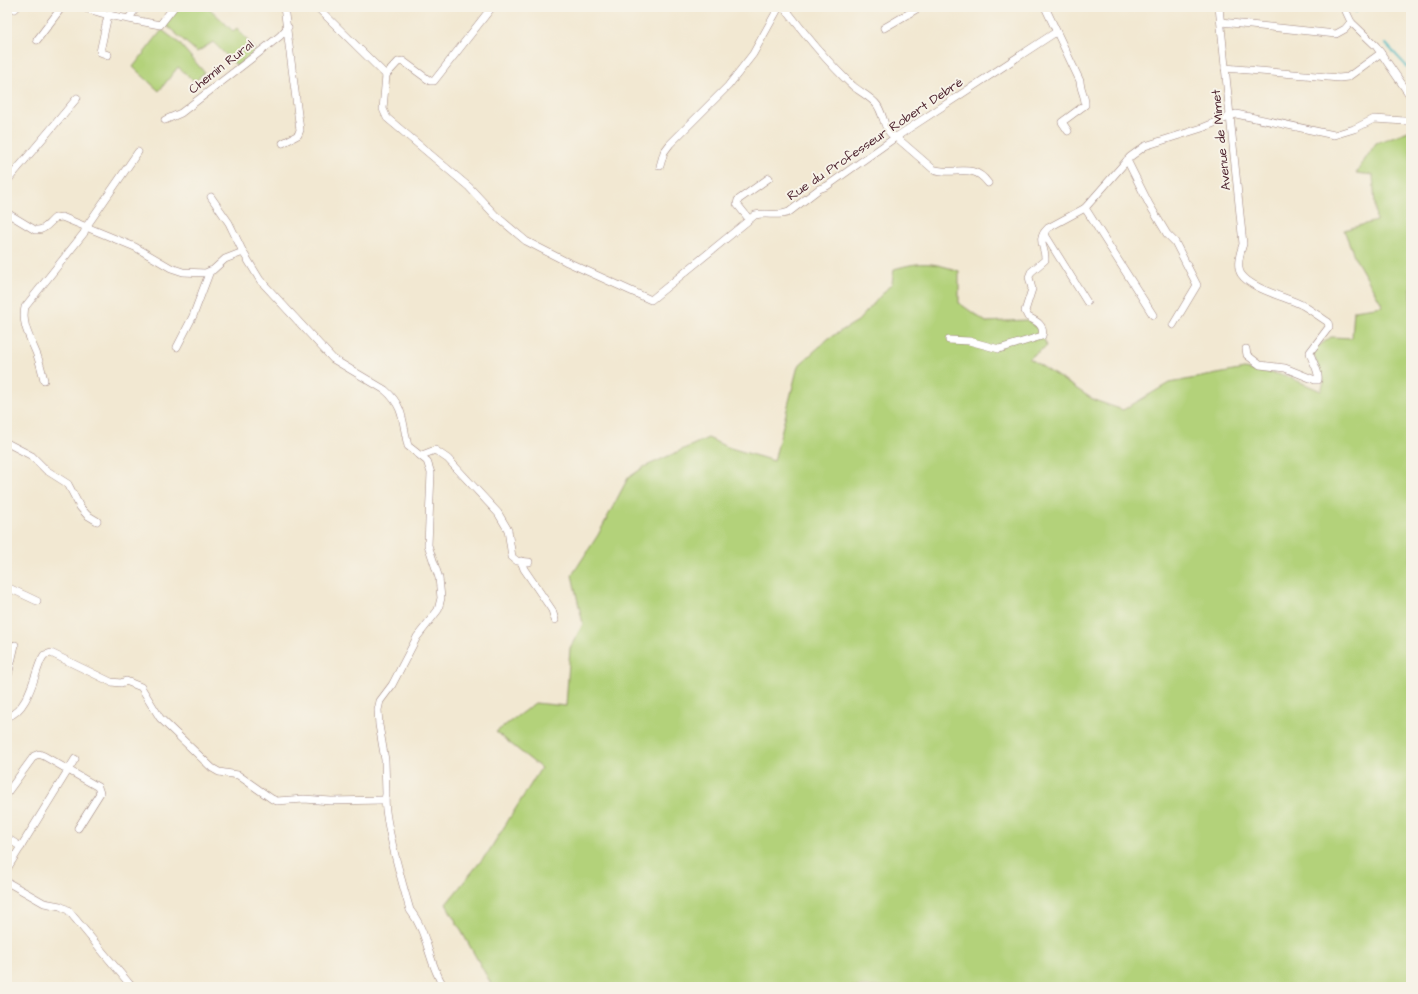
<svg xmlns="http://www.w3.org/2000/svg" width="1418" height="994" viewBox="0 0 1418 994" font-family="'Architects Daughter',sans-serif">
  <rect width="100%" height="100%" fill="#f7f3e8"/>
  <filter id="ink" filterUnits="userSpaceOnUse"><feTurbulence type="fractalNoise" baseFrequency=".025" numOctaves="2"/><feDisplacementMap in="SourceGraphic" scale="8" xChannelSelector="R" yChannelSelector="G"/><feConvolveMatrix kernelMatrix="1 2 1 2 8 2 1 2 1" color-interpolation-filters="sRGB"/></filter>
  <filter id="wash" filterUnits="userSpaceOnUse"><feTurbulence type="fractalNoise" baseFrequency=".012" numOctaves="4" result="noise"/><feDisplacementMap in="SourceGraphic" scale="16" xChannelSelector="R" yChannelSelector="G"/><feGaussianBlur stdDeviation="0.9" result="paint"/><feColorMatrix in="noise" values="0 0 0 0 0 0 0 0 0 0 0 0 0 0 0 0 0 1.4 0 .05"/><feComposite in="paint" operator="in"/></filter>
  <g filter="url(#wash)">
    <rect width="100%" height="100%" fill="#f2e8d2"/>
    <g fill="#b3d27a" stroke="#7e7852">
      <polygon points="179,7 208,7 233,31 237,28 256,51 237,66 213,42 197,52 166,25"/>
      <polygon points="162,30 178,42 204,72 195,82 178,67 159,91 133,67"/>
      <path d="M1411,130V987H493L446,904L489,851L541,768L496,732L535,703L566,706L570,648L583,624L572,575L598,535L628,478L644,467L708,438L727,447L774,461L798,366L829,338L858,321L892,283L894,269C922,261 931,262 959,271V303L986,322L1027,320L1039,329L1047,346L1029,358L1094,400L1123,410L1169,383L1244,369L1284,375L1321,391L1324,382L1312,351L1331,337L1352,338L1354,310L1383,306L1355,258L1344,230L1376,221L1373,175L1356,173L1376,143Z"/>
    </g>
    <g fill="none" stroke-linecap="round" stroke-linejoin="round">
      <g stroke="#46b5be" stroke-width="2">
        <polyline points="1354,7 1356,12"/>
        <polyline points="1386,44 1411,71"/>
      </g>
    </g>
  </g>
  <g filter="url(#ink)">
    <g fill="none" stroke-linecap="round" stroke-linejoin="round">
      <g stroke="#9e847e" stroke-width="8">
        <g id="minor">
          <polyline points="81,7 108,15"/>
          <path d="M317,7L386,75L383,109L387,118L469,187L495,215L526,241L565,261L651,300L755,215C767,212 778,217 789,212L819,189L827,186L896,137L1056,32"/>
          <path d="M784,7C805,34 827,62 853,86C860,92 871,97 877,105C884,114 884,134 896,137L933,169C954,177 972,161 988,183"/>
          <path d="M1045,7L1080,81C1080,89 1086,98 1085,105L1062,122L1068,131"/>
          <path d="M1219,7L1243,244C1240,253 1236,266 1241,274C1251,289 1286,297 1302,305C1311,310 1320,317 1328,322L1329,327L1310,352C1311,361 1320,370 1318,380H1315L1285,368L1260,365L1247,355L1246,349"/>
          <polyline points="1344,7 1351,22 1376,46 1411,97"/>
          <polyline points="15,9 17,7"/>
          <polyline points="129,18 137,7"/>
          <polyline points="1221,22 1336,34 1345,29 1351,22"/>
          <polyline points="884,28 920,7"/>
          <polyline points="37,40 62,7"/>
          <polyline points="108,55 100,52 108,15 160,25 174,7"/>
          <polyline points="1225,68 1339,78 1348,77 1381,53"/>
          <polyline points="386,75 398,62 403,61 430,81 434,81 492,7"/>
          <polyline points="165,120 181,113 256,55 280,36 288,27"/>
          <polyline points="283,143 298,135 300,130 284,7"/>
          <polyline points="1127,160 1149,204 1167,234 1175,242 1197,285 1173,325"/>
          <polyline points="660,166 664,152 670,144 728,86 753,54 779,7"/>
          <polyline points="7,181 77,98"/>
          <polyline points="211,197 229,223 243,252"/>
          <polyline points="1085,208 1153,315"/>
          <path d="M7,213L35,230C44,231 48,224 55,218L62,217L135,247L171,268L183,272L205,273L213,270L225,259L243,252L260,280L333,359L385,390C405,407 402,423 408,446L427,461L431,473L428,545L439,578L441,598L438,610L417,637L392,685L380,701L378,710L379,725L385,760L386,794C381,812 404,889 410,910C429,934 427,961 444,987"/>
          <polyline points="749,219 737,204 738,200 769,178"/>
          <polyline points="1044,233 1087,302"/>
          <path d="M949,340L969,341L999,349L1042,336C1045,325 1036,321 1028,317L1025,311L1032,289L1029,277L1031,272L1045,260C1046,246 1035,241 1048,228L1085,208L1130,157L1145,146L1202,128L1236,114L1334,135L1354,129L1374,119L1405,121L1411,118"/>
          <polyline points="177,347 193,316 210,271"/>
          <path d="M44,380C42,372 40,363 37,355C31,339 21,325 25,307L84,233L86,227L138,152"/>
          <polyline points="7,443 32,456 46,470 68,484 80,507 87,515 97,521"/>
          <polyline points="422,455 435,450 448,459 498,513 508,530 512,557 517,561 529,562"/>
          <polyline points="521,561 524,569 552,610 555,620"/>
          <polyline points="7,587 37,601"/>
          <polyline points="7,680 15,645"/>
          <path d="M7,717C28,710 33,679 41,660L44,655L51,653L111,682L121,683L126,681L141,687L160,718L212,768L219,772L238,775L272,799L277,801L304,799L331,801L384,800"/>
          <polyline points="7,793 34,756 39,754 44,756 98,787 100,793 78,828"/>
          <polyline points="7,838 21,847"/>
          <polyline points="7,869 75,759"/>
          <polyline points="7,882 44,903 60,906 68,910 132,987"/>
        </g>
      </g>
      <use href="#minor" stroke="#fff" stroke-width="7"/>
    </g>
  </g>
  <g text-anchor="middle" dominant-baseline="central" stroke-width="4" stroke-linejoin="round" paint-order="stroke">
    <g font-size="13" fill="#4a1f2b" stroke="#f7f3e8">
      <text transform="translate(221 67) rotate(-38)">Chemin Rural</text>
      <text transform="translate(875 139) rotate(-34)">Rue du Professeur Robert Debré</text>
      <text transform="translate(1221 140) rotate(-96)">Avenue de Mimet</text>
    </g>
  </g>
  <rect width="1418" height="994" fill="none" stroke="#f7f3e8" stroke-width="24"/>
</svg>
